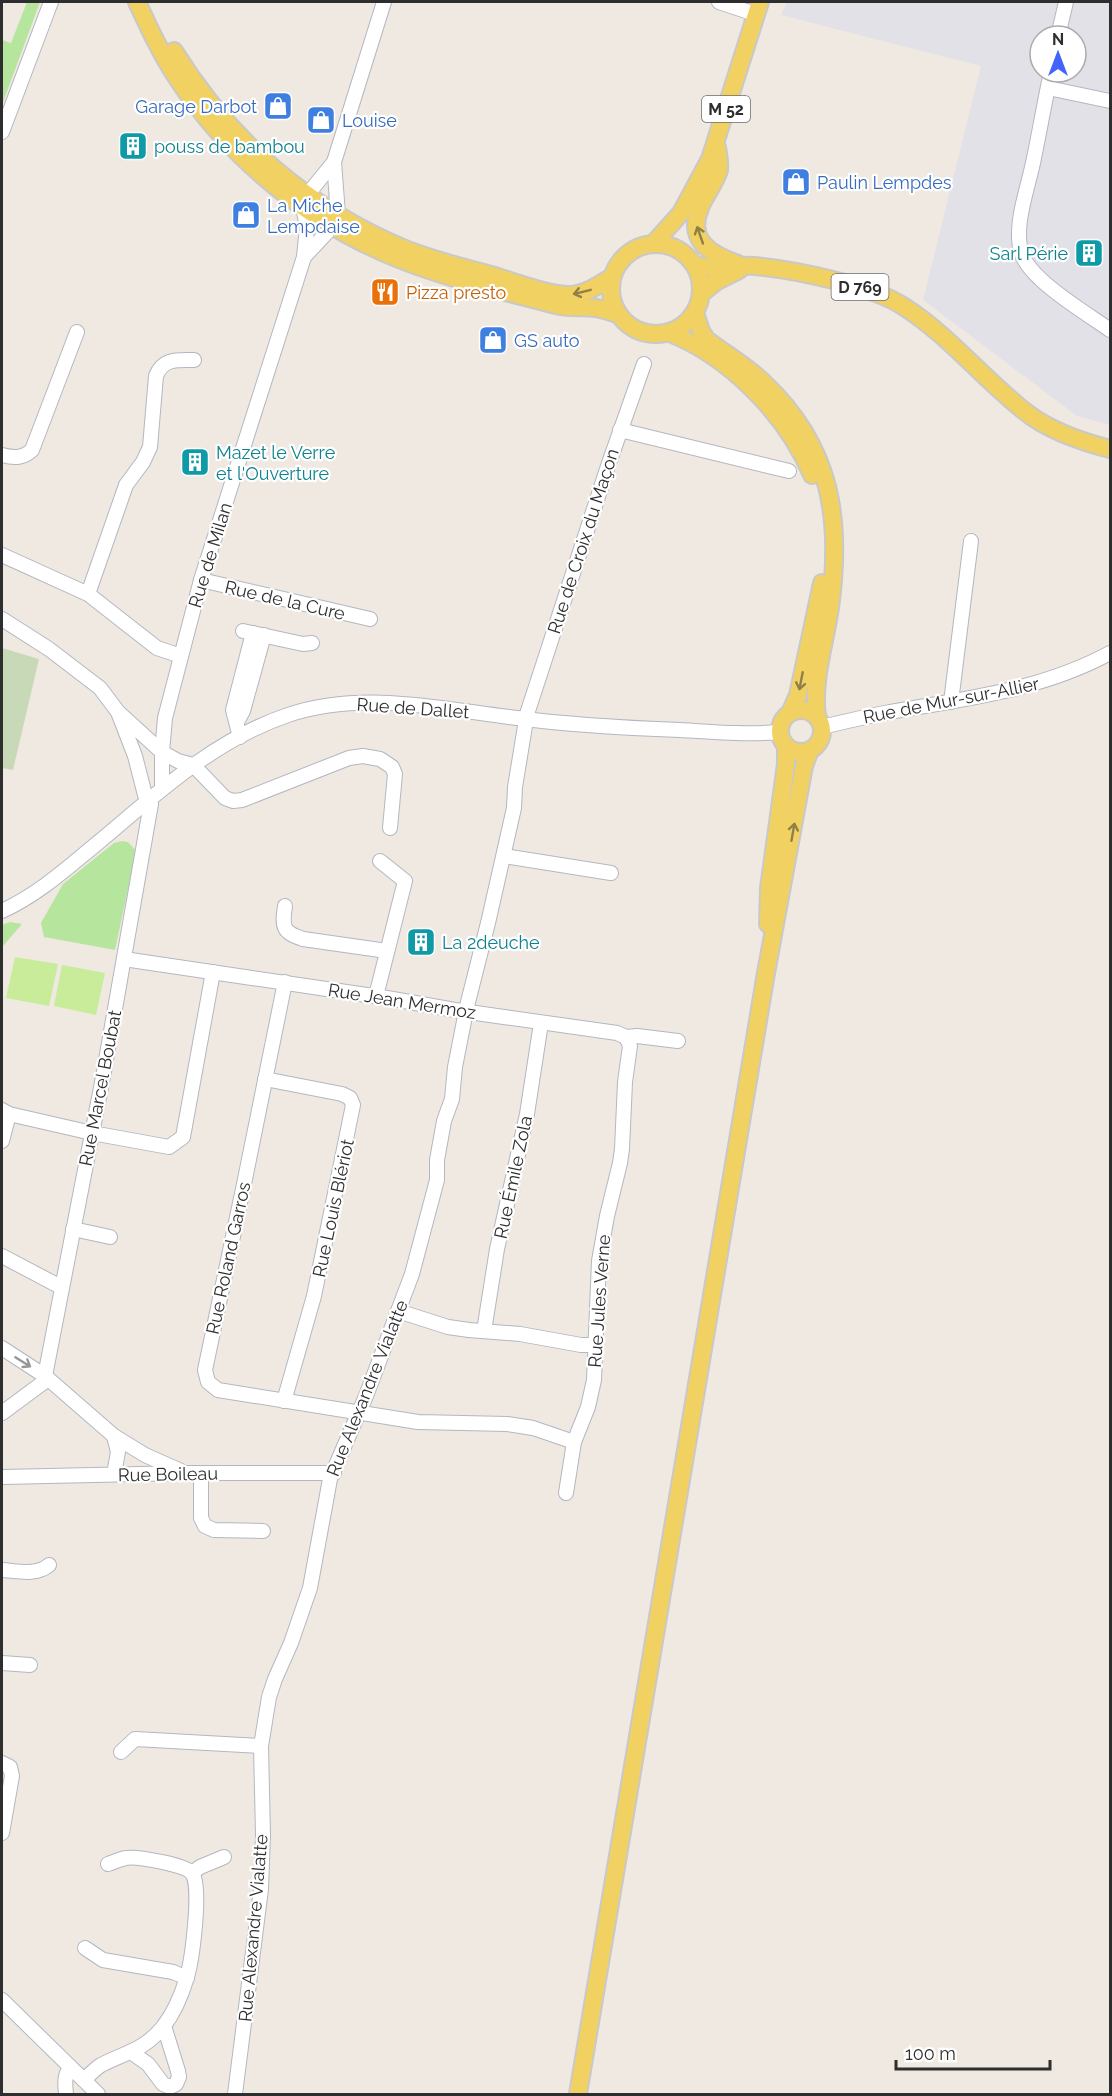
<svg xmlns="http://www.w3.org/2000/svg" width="1112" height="2096" viewBox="0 0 1112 2096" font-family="Raleway,sans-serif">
  <rect width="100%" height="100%" fill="#efe9e1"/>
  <path fill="#e3e1e8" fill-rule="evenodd" d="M787,2H1110V425L1077,416L923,300L981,66L781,15ZM1040,36H1076V72H1040Z"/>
  <g fill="#b6e59e">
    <polygon points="27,2 40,2 2,105 2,40 11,43"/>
    <polygon points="122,841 128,842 136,851 115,950 44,937 41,923 63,884 114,843"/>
    <polygon points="10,922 22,924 2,947 2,925"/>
  </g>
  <polygon fill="#c8d9b8" points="2,648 39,659 13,770 2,768"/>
  <g fill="#c9ec9a">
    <polygon points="15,957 58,964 49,1006 6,998"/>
    <polygon points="62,965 105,973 96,1015 54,1006"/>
  </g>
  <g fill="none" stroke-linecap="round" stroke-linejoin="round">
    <g stroke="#b4b7c1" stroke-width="16">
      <g id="minor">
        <polyline points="719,2 755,14"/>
        <polyline points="1058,36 1066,2"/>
        <path d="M1051,72C1045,100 1040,129 1034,158C1029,186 1011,229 1023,257C1035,283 1086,313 1110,330"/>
        <polyline points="1048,88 1110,101"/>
        <polyline points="2,132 51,2"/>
        <polyline points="304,257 332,227 338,214 334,162"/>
        <polyline points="620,430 789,471"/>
        <path d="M2,455C13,458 22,459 32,450L77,332"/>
        <polyline points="2,555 88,594 157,648 181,656"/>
        <polyline points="201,580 370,619"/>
        <path d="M88,594L126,485L143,462L150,447L156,376C163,358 177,360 194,360"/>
        <polyline points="2,619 49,649 100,688 118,712 162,752 178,761 193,765 225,798 233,801 242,800 349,758 363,756 380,759 392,767 395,774 390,828"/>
        <polyline points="243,631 303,644 312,643"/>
        <polyline points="951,702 971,541"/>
        <polyline points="237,722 243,711 264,635"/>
        <path d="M822,727C843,722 864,717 885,713C962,699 1040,691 1110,653"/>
        <polyline points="240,737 233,710 253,633"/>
        <polyline points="162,788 162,752 165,718 201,580 304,257 307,227 303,207 307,195 334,162 384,2"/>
        <polyline points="504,856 611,873"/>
        <path d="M285,906C282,927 282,932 303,939L387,951"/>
        <path d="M2,911C37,895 65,870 94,846C154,796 213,740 288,715C363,690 441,709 517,718C571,725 625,728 680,730C713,732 747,735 779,732"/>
        <polyline points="124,959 387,998 455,1010 617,1033 626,1037 637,1036 678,1041"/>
        <polyline points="285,982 244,1184 205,1370 208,1382 218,1390 418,1422 507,1424 533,1428 574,1442"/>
        <polyline points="376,996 405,881 380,861"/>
        <polyline points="265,1079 342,1094 350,1098 353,1105 314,1296 284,1401"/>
        <polyline points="2,1110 9,1114 92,1133 169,1147 183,1137 213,972"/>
        <polyline points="2,1141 9,1114"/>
        <polyline points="73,1229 110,1237"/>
        <polyline points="2,1256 57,1285 62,1285"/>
        <polyline points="398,1311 448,1327 469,1330 520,1334 581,1345 596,1345"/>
        <polyline points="484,1331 497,1249 527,1114 541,1023"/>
        <polyline points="2,1348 45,1376 114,1436 145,1455 181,1471"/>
        <polyline points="45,1376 103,1077 151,804 145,795 135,756 118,712"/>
        <polyline points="2,1413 48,1379"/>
        <polyline points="114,1436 118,1452 114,1474"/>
        <polyline points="201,1474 201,1518 205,1526 214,1530 263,1531"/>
        <polyline points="2,1477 186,1473 334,1473"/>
        <polyline points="566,1493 574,1442 588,1407 594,1380 599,1261 607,1216 620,1163 622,1149 625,1082 630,1046 626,1037"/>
        <path d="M2,1570C18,1571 36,1576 49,1565"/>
        <polyline points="2,1663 30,1665"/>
        <polyline points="121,1752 135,1739 261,1746"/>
        <polyline points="2,1763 10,1767 12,1776 2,1833"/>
        <polyline points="192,1873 200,1867 224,1857"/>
        <polyline points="85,1948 103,1960 173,1972 187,1978"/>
        <polyline points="2,2000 98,2094"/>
        <polyline points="132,2053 148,2064 163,2084 170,2087 176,2084 179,2077 178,2071 164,2026"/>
        <path d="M84,2080C89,2075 95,2069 101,2065C126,2052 143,2051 163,2027C174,2013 182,1994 187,1977C192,1960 202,1887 192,1873C187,1865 136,1856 126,1858C120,1859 114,1862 108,1864"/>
        <path d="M66,2094C65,2084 64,2076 70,2068"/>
        <polyline points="235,2094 261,1889 263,1835 261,1746 269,1697 275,1679 291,1643 310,1588 330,1479 366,1396 412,1274 437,1180 437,1160 444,1121 452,1099 455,1067 467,1006 488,923 514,808 515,787 527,714 609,463 644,364"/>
      </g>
    </g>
    <g stroke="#c9c9c9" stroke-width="20">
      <g id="major">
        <path d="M137,2C149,28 161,54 177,78C230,159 309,223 399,259C449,279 503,291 556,305C569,309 582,306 596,308C603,309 611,312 618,314"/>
        <path d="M174,51C229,140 308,209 405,249C432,260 462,267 491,275C512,281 550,296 571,295C586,294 599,285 612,277"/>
        <path d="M717,147C718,154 720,163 719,170C715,184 705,195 700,208C686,241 712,255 738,264"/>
        <polyline points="654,243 681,213 710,159 760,2"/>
        <circle cx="656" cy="289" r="45"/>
        <path d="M696,266C703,266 711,268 718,268C730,268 743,265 755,266C795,270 870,285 903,306C950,336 984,380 1027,413C1050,431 1083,442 1110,449"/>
        <polyline points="702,293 717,281 739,270"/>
        <path d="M695,313L701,331L706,339C725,354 747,366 764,383C832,447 842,520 830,608C825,643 812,681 817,717"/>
        <path d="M670,333C730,357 787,415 812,475"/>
        <circle cx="801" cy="731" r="21"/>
        <polyline points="790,713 798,695 822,583"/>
        <polyline points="768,924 769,888 786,764 786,747"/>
        <polyline points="578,2094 766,973 804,766 810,750"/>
      </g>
    </g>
    <use href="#minor" stroke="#fff" stroke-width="14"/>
    <use href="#major" stroke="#f2d163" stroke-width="16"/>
  </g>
  <defs><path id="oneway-shaft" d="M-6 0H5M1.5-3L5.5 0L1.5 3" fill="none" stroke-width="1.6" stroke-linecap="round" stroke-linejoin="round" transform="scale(1.5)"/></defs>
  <g stroke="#908048">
    <use href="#oneway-shaft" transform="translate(700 235) rotate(-109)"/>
    <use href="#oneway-shaft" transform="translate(582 292) rotate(166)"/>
    <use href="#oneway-shaft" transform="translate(801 681) rotate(101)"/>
    <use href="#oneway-shaft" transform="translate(793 832) rotate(-80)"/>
  </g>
  <use stroke="#969696" href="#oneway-shaft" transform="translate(23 1362) rotate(32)"/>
  <defs>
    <g id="shop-square" transform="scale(1.5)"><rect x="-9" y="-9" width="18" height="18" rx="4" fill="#3f7fe0" stroke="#fff"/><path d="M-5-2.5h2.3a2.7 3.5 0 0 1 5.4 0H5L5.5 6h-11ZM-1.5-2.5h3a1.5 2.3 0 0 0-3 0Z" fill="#fff"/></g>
    <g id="building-square" transform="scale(1.5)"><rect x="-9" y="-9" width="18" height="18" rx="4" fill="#0f9aa8" stroke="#fff"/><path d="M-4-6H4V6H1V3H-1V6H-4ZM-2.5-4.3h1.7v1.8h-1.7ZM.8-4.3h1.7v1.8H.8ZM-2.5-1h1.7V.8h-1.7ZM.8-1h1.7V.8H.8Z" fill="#fff"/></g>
    <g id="restaurant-square" transform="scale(1.5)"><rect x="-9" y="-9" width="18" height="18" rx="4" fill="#e8710a" stroke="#fff"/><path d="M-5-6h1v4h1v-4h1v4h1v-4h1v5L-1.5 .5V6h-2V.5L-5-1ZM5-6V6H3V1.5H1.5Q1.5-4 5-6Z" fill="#fff"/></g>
  </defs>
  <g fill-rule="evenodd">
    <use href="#shop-square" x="278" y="106"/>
    <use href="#shop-square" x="321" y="120"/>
    <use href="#building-square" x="133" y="146"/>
    <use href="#shop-square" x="796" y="182"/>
    <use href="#shop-square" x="246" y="215"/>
    <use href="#building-square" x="1089" y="253"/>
    <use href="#restaurant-square" x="385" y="292"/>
    <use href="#shop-square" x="493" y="340"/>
    <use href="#building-square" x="195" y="462"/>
    <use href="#building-square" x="421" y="942"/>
  </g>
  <g text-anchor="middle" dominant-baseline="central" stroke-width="4.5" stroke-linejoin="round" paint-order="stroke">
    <g fill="#fff" stroke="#6d6d6d" stroke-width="1.5">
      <rect x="702" y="96" width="48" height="26" rx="4.5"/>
      <rect x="831.5" y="274" width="57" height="26" rx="4.5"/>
    </g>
    <g font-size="16" font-weight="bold" fill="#2e2e2e">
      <text x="726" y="109">M 52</text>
      <text x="860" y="287">D 769</text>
    </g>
    <g font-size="18" fill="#366cbe" stroke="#fff" text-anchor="start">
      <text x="257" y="106" text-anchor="end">Garage Darbot</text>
      <text x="342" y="120">Louise</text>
      <text x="817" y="182">Paulin Lempdes</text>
      <text x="267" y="205">La Miche<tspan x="267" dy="21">Lempdaise</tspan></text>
      <text x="514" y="340">GS auto</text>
    </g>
    <g font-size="18" fill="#0d838f" stroke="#fff" text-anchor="start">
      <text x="154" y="146">pouss de bambou</text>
      <text x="1068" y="253" text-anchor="end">Sarl Périe</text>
      <text x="216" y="452">Mazet le Verre<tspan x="216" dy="21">et l'Ouverture</tspan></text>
      <text x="442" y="942">La 2deuche</text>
    </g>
    <g font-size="18" fill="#c56008" stroke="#fff" text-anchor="start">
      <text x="406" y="292">Pizza presto</text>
    </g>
    <g font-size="18" fill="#2e2e2e" stroke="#fff">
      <text transform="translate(583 541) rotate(-72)">Rue de Croix du Maçon</text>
      <text transform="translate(210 555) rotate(-73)">Rue de Milan</text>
      <text transform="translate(285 600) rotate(13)">Rue de la Cure</text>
      <text transform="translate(951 700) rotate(-11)">Rue de Mur-sur-Allier</text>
      <text transform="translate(413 708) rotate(4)">Rue de Dallet</text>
      <text transform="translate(402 1001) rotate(9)">Rue Jean Mermoz</text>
      <text transform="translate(100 1088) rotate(-79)">Rue Marcel Boubat</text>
      <text transform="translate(513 1177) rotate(-78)">Rue Émile Zola</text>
      <text transform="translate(333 1208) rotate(-78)">Rue Louis Blériot</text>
      <text transform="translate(228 1258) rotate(-78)">Rue Roland Garros</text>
      <text transform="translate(599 1301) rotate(-86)">Rue Jules Verne</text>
      <text transform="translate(367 1388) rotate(-68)">Rue Alexandre Vialatte</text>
      <text transform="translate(168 1474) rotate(-1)">Rue Boileau</text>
      <text transform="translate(253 1928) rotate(-85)">Rue Alexandre Vialatte</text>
    </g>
  </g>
  <rect width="1112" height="2096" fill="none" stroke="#2e2e2e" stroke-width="6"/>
  <g transform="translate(1058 54)"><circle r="28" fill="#ffffff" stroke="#ababab" stroke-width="1.5"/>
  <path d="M0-4.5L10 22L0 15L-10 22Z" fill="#4264fb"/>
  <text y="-9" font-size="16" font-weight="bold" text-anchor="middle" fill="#2e2e2e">N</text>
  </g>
  <path d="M896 2060v9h154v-9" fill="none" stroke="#2e2e2e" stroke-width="3"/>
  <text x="905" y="2060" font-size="18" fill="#2e2e2e" stroke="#ffffff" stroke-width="4.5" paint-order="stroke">100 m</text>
</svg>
